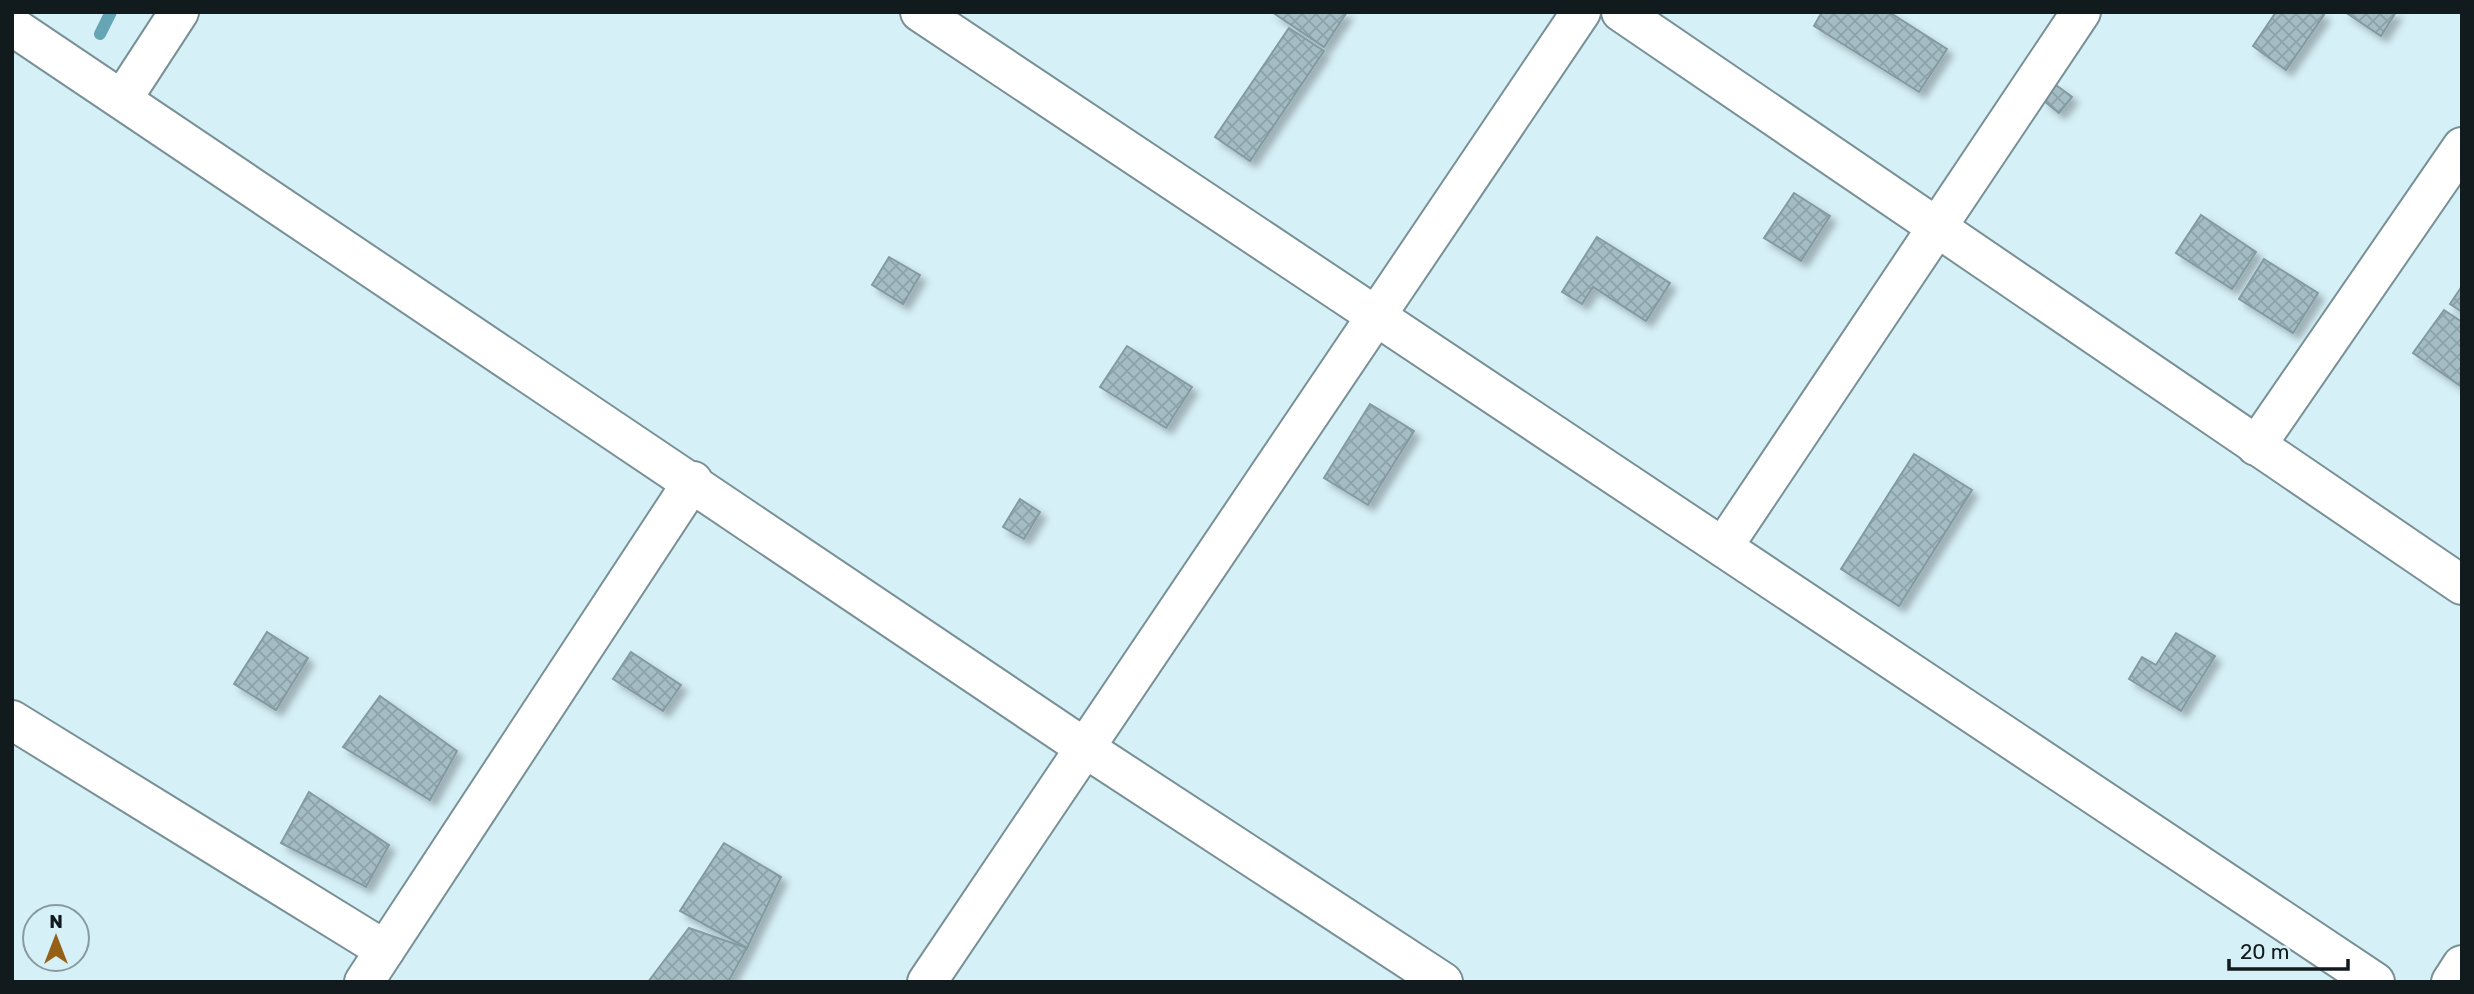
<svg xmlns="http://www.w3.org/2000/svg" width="2474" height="994" viewBox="0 0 2474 994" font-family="Rubik,sans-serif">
  <defs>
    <pattern id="building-cross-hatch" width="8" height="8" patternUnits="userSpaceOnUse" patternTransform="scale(1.75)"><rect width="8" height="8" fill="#a4bdc4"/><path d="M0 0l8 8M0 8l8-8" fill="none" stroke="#8ca2a8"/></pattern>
    <filter id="shadow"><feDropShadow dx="6" dy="6" stdDeviation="3.5" flood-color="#0004"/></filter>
  </defs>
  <rect width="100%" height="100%" fill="#d6f0f7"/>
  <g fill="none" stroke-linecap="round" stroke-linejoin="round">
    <polyline stroke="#66a5b5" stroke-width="12" points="100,34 111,12"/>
  </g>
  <g fill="url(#building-cross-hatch)" stroke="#829aa0" stroke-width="2" filter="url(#shadow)">
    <polygon points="1272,12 1347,12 1324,47"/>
    <polygon points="1822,12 1889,12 1947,49 1919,92 1814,26"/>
    <polygon points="2276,12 2320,12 2324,15 2286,70 2253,46"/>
    <polygon points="2345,12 2396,12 2381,36"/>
    <polygon points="1289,28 1324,51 1250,161 1215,137"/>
    <polygon points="2056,85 2072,97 2059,113 2043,100"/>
    <polygon points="1794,193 1830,216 1801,261 1764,238"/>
    <polygon points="2201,215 2256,252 2232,289 2176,253"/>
    <polygon points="1597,237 1670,283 1646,321 1593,287 1582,304 1562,292"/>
    <polygon points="889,257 920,275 903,304 872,285"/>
    <polygon points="2264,259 2318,293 2293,333 2239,299"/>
    <polygon points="2462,286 2462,312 2450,304"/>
    <polygon points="2444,310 2462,322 2462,387 2413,353"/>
    <polygon points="1127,346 1192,387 1166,428 1100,387"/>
    <polygon points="1370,404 1414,431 1368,505 1324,478"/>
    <polygon points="1914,454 1972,490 1899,606 1841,569"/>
    <polygon points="1020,499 1040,512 1024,539 1003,527"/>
    <polygon points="267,632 308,658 276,710 234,684"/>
    <polygon points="2176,633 2215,656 2181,711 2129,679 2142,657 2156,665"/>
    <polygon points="631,652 681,685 663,711 613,679"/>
    <polygon points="380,696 457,751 430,800 343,747"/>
    <polygon points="309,792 389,845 366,887 281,843"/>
    <polygon points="724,843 781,877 747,948 680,911"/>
    <polygon points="689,928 747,948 728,982 648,982"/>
  </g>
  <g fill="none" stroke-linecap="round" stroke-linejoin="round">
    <g stroke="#789096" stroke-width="42">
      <g id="minor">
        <polyline points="920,12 2375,982"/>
        <polyline points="1621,12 2462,585"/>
        <polyline points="123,98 179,12"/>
        <polyline points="2256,446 2462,147"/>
        <polyline points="1723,547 2081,12"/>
        <polyline points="12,720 385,950"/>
        <polyline points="364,982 693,481"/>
        <polyline points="927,982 1581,12"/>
        <polyline points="2451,982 2462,965"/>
      </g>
    </g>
    <g stroke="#789096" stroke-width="42">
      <polyline id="major" points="12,26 1085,748 1443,982"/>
    </g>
    <use href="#minor" stroke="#fff" stroke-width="38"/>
    <use href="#major" stroke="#fff" stroke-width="38"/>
  </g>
  <rect width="2474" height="994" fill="none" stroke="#111a1c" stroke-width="28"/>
  <g transform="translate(56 938)"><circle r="33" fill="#d6f0f7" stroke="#879a9f" stroke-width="2"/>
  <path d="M0-5L12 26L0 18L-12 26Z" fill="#946015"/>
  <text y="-10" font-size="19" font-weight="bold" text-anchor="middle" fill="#111a1c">N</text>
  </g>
  <path d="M2229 959v10h119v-10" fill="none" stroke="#111a1c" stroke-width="3.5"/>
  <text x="2240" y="959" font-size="21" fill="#111a1c" stroke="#d6f0f7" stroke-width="5" paint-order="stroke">20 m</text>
</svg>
